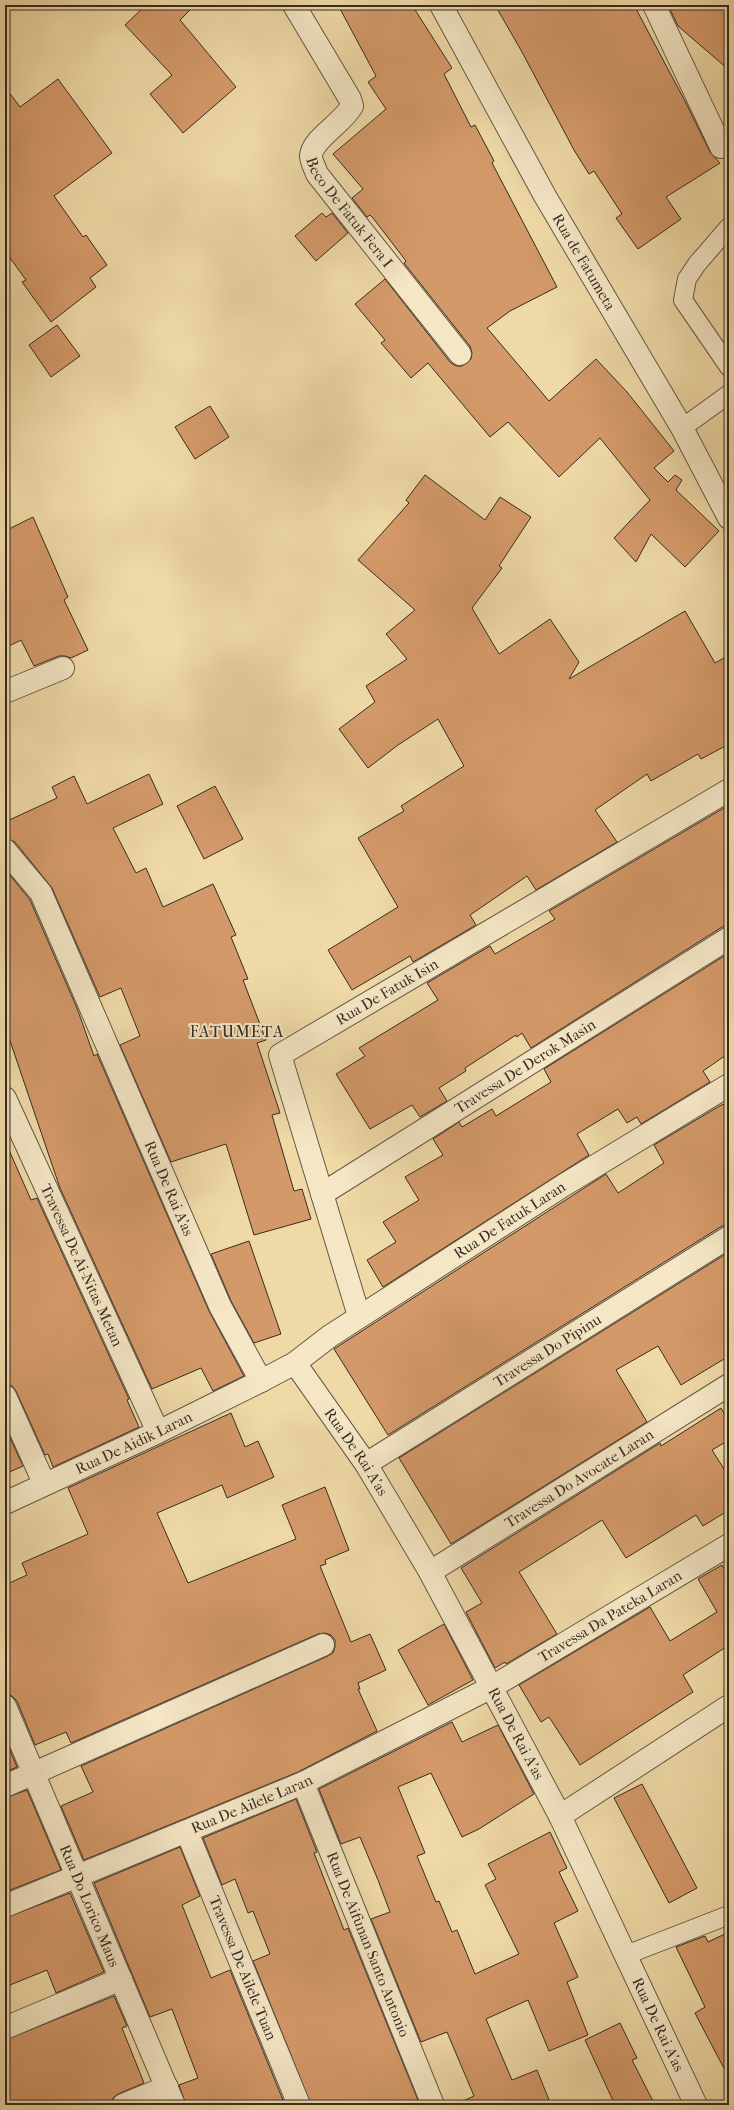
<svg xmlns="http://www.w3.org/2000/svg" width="734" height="2110" viewBox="0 0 734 2110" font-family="'IM FELL French Canon',serif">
  <rect width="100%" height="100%" fill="#efdaa7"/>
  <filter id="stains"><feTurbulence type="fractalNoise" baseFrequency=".005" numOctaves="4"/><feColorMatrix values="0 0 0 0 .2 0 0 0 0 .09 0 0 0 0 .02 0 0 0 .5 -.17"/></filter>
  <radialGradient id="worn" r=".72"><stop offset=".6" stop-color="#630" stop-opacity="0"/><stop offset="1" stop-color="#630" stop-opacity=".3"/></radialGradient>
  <g fill="#d49969" stroke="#362b24">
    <polygon points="146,5 195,5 180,20 236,87 183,133 150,94 172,75 125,25"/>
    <polygon points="338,5 412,5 452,68 444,74 471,127 475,125 494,161 492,163 557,287 510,311 487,328 549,401 596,359 627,392 674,451 654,468 668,482 675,475 682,480 676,490 719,531 685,567 651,534 636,562 614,538 650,500 600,438 559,477 508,422 490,437 428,363 411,378 381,343 385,340 355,304 385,279 450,362 456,366 462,366 471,359 472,353 470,346 404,263 406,261 373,218 370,215 367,217 352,198 363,189 333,154 386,109 368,82 376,76"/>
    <polygon points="495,5 634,5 687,105 710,152 720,163 666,197 681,219 638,249 616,218 622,214 594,171 589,174 574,150 522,52"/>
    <polygon points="668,5 729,5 729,70 678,26"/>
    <polygon points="58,79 112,153 54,196 83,237 86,235 107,265 90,278 96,287 51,322 22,282 26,280 5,251 5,87 20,107"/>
    <polygon points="322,213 326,217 332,213 348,233 316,261 295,236"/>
    <polygon points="57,325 80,356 51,377 29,345"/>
    <polygon points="210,406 229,437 195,459 175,427"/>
    <polygon points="425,475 485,520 500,497 531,517 499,566 502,568 472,608 499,654 550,619 579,662 569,679 685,611 715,663 729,655 729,744 701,759 698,754 651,781 647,774 595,810 617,842 536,890 527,876 470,915 476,925 413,962 410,956 352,990 328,950 398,907 358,838 404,811 401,806 464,766 438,719 398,745 368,768 339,729 375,702 366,686 407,659 386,634 415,610 358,560 409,503 406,500"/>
    <polygon points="33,517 68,597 64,600 88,650 71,658 65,656 59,656 34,666 21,640 5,648 5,531"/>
    <polygon points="149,774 163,804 113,828 136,873 146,868 163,907 213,884 236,935 231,937 248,979 243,980 266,1040 257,1043 280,1113 272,1115 294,1191 302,1189 311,1219 254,1235 226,1144 171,1162 120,1045 140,1036 121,988 100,997 52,888 15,842 5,838 5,822 57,798 52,787 74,776 87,804"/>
    <polygon points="215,786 243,839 204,859 177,806"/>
    <polygon points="729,805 729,926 722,927 531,1048 522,1033 517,1037 516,1035 465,1068 466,1071 439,1088 447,1101 420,1117 412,1105 370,1129 336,1074 365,1056 359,1048 438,1000 427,983 490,946 495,954 555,919 549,911"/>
    <polygon points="5,869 30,900 77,1008 94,1056 97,1054 209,1311 244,1376 213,1391 201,1368 152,1389 60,1188 5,1026"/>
    <polygon points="729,953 729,1053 703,1071 710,1082 641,1124 637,1117 627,1123 618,1109 577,1134 589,1155 383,1287 367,1260 396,1242 383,1222 419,1200 405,1177 443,1155 433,1139 459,1122 462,1127 492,1109 496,1116 551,1082 544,1069"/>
    <polygon points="723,1104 729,1114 729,1225 722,1226 388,1435 334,1349 606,1174 618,1193 664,1163 654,1145"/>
    <polygon points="5,1141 31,1200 37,1198 129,1399 127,1400 139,1427 53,1467 48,1454 45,1455 16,1391 12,1386 5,1384"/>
    <polygon points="249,1241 281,1334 254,1343 231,1301 211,1254"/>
    <polygon points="729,1252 729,1356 681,1385 658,1346 616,1370 647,1422 451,1544 399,1458"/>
    <polygon points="721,1408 729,1421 729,1440 712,1450 729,1477 729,1510 703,1526 696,1515 626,1558 602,1520 519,1572 557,1634 506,1664 505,1662 495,1668 466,1612 482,1603 461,1568 660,1443 661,1446"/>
    <polygon points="231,1413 245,1447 258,1441 274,1477 227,1498 222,1485 157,1513 188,1583 296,1539 282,1505 325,1487 349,1550 325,1560 326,1564 320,1566 351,1642 370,1634 386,1670 358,1683 360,1689 358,1689 377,1731 298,1772 84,1860 61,1806 93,1792 81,1766 328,1656 333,1653 335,1647 335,1640 331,1635 325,1633 318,1634 71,1743 66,1732 35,1745 17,1701 12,1696 5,1694 5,1585 27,1575 22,1563 88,1534 68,1488"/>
    <polygon points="5,1427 23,1466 5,1474"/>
    <polygon points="722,1565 729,1578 729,1645 683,1675 693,1692 580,1765 549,1717 541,1722 519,1685 650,1607 670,1641 717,1612 698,1579"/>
    <polygon points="444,1624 473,1680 428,1705 398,1650"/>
    <polygon points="452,1722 462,1742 498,1725 534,1794 479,1829 462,1837 431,1773 398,1787 425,1853 417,1856 436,1902 439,1901 452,1932 457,1930 475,1974 519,1954 485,1885 496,1879 488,1864 550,1832 567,1868 559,1872 578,1911 554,1923 578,1977 567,1982 588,2035 549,2051 528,2000 486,2019 512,2080 537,2070 551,2105 454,2105 474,2096 447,2032 421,2042 371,1919 390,1912 378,1880 360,1837 341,1844 319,1789"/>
    <polygon points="5,1738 17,1767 5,1772"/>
    <polygon points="642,1784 697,1888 669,1903 614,1798"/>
    <polygon points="27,1790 61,1870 5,1892 5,1798"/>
    <polygon points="296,1799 317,1852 314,1853 344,1930 348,1928 420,2105 311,2105 253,1961 270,1954 253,1911 248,1913 235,1879 222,1885 203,1838"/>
    <polygon points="180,1847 200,1896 182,1905 211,1978 230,1970 285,2105 186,2105 179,2085 198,2078 172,2009 150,2017 94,1883"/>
    <polygon points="70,1893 104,1972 56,1993 47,1970 5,1987 5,1918"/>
    <polygon points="729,1932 729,2078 695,2013 705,2007 676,1947 705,1936 708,1942"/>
    <polygon points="114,1996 127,2026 122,2028 144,2083 118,2094 113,2098 111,2105 5,2105 5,2040"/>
    <polygon points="620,2023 637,2058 632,2060 655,2105 615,2105 585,2040"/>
  </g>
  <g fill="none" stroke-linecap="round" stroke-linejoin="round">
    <g stroke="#645745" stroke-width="20">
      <g id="service">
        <polyline points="729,227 697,264 687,279 683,300 729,367"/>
        <polyline points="682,428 729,394"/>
        <polyline points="626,1955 729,1915"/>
      </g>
    </g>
    <g stroke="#645745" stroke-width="24">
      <g id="minor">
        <path id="s1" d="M294,5L350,99L352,106C343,123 312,139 311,156C311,161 315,168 317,174L460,354"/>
        <polyline points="654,5 721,147 729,139"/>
        <polyline points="5,692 63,668"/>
        <path id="s2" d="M5,850L41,893L220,1306L261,1381L295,1363L366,1464L430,1572L560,1816L696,2105"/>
        <path id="s3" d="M5,1098L158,1432"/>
        <path id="s4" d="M322,1194L729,938"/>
        <path id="s5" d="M359,1316L280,1055L729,790"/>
        <path id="s6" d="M295,1363L330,1336L564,1185L729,1085"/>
        <polyline points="5,1396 44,1483"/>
        <path id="s7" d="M366,1464L729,1237"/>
        <path id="s8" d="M5,1503L158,1432L261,1381"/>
        <path id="s9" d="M430,1572L729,1385"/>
        <path id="s10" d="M5,1706L174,2105"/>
        <path id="s11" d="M303,1783L433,2105"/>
        <polyline points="5,1786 323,1645"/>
        <polyline points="560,1816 729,1706"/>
        <path id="s12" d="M187,1832L299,2105"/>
        <path id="s13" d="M5,1906L303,1783L492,1687L729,1545"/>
        <polyline points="5,2028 121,1979"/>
        <polyline points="123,2105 167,2087"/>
      </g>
    </g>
    <g stroke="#645745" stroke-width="24">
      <g id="tertiary">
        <path id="s14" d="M441,5L545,196L682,428L729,518"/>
      </g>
    </g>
    <use href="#service" stroke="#f5e7c6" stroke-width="18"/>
    <use href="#minor" stroke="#f5e7c6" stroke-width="22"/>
    <use href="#tertiary" stroke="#f5e7c6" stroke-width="22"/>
  </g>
  <g text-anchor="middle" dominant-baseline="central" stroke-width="4" stroke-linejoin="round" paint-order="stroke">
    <g font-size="15" fill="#362b24" stroke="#f5e7c6">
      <text stroke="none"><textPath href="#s1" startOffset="251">Beco De Fatuk Fera I</textPath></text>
      <text stroke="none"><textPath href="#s14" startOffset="294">Rua de Fatumeta</textPath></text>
      <text stroke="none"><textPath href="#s5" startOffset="397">Rua De Fatuk Isin</textPath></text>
      <text stroke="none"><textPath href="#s4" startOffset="240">Travessa De Derok Masin</textPath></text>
      <text stroke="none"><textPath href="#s2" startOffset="378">Rua De Rai A’as</textPath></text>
      <text stroke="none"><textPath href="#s6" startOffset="258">Rua De Fatuk Laran</textPath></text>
      <text stroke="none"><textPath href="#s3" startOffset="184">Travessa De Ai-Nitas Metan</textPath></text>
      <text stroke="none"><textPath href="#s7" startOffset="214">Travessa Do Pipinu</textPath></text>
      <text stroke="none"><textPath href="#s8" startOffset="142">Rua De Aidik Laran</textPath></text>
      <text stroke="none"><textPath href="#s2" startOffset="738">Rua De Rai A’as</textPath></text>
      <text stroke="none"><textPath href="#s9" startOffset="176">Travessa Do Avocate Laran</textPath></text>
      <text stroke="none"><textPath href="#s13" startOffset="672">Travessa Da Pateka Laran</textPath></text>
      <text stroke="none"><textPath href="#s2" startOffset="1062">Rua De Rai A’as</textPath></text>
      <text stroke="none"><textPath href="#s13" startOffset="267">Rua De Ailele Laran</textPath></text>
      <text stroke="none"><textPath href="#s10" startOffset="217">Rua Do Lorico Maus</textPath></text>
      <text stroke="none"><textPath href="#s11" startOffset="174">Rua De Aifunan Santo Antonio</textPath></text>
      <text stroke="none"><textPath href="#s12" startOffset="147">Travessa De Ailele Tuan</textPath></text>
      <text stroke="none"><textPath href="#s2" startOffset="1386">Rua De Rai A’as</textPath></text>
    </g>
    <g font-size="16" letter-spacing="1" fill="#362b24" stroke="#f5e7c6">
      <text x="237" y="1031">FATUMETA</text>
    </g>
  </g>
  <rect width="734" height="2110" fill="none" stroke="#efdaa7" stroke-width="20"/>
  <rect x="6" y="6" width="722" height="2098" fill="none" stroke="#362b24" stroke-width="2"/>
  <rect x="10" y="10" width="714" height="2090" fill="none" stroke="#362b24"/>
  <rect width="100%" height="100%" filter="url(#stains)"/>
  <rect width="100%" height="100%" fill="url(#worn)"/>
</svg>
